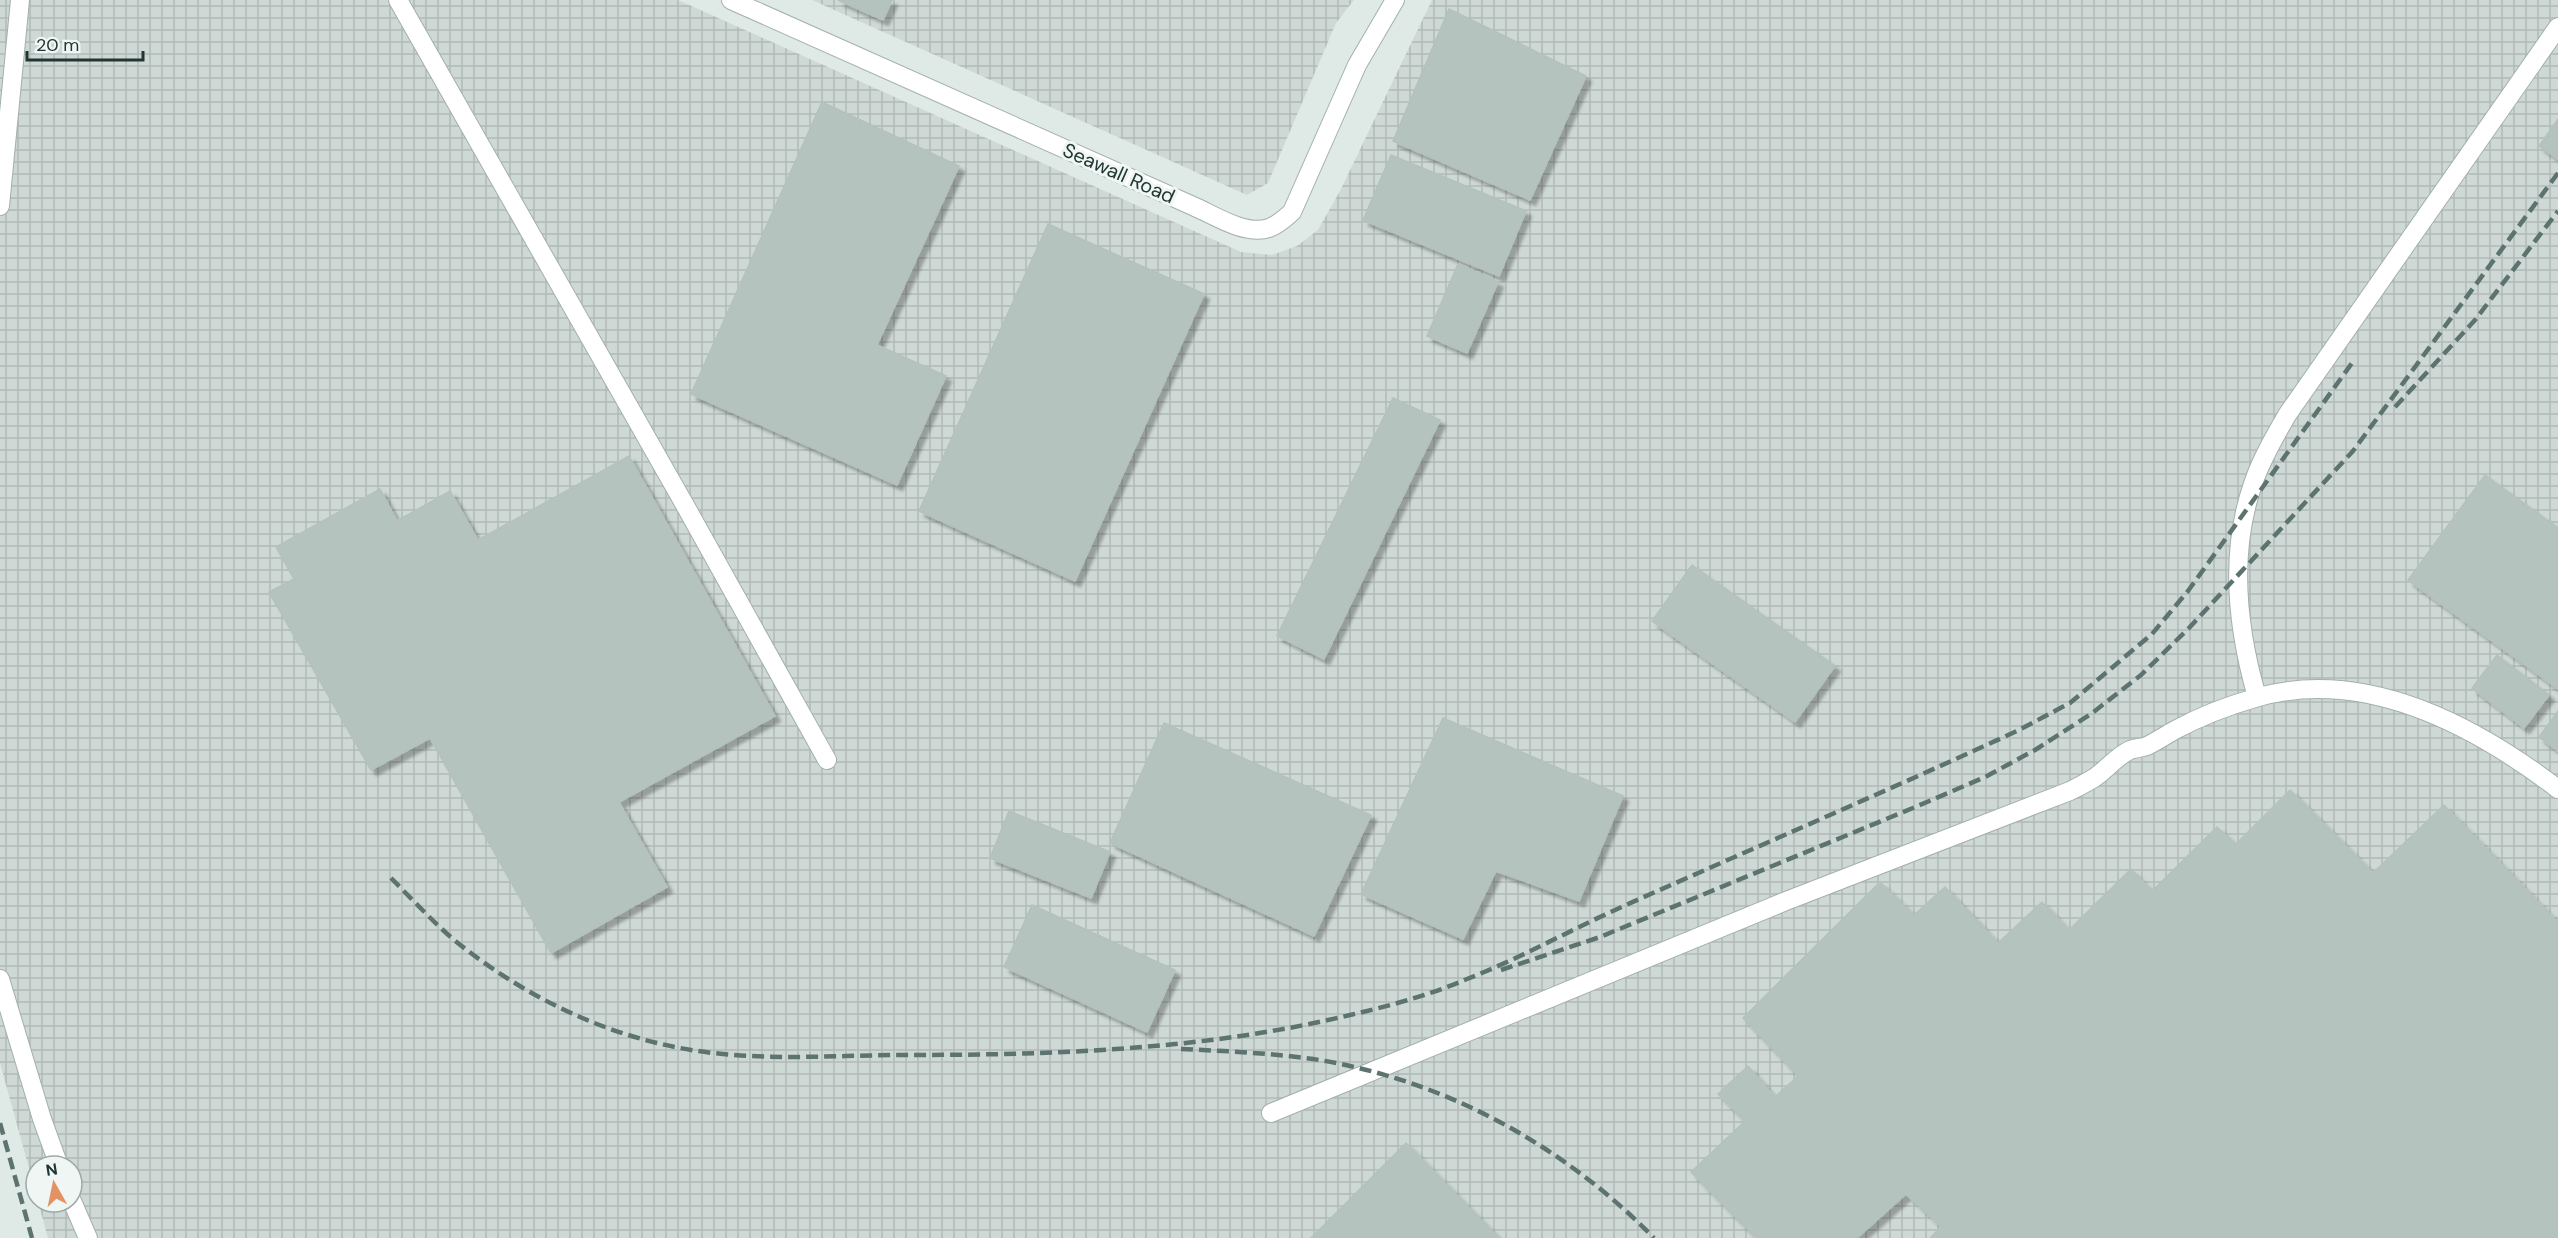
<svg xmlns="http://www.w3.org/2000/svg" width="2558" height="1238" viewBox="0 0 2558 1238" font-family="'DM Sans',sans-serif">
  <defs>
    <pattern id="industrial-grid" width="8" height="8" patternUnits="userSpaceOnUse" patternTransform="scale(1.5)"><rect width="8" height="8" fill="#ced8d5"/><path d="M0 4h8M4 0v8" fill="none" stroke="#b1bab7"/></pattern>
    <filter id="shadow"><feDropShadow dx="5.5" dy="5.5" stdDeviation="1.5" flood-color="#0004"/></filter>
  </defs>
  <rect width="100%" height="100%" fill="#dfe9e6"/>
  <g fill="url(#industrial-grid)">
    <polygon points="0,0 678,0 1241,252 1272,255 1297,246 1318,230 1340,191 1432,0 2558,0 2558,1238 48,1238 38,1202 72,1202 72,1166 36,1166 36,1194 0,1063"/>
    <polygon points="812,0 1354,0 1336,23 1268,183 1247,195"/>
  </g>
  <g fill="#b5c3bf" stroke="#b3c2bd" stroke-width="1.5" filter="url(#shadow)">
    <polygon points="838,0 892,0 883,20"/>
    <polygon points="1449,9 1586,76 1530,200 1393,141"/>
    <polygon points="822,102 959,166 877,345 946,376 897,485 691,394"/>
    <polygon points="2558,119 2558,159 2539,146"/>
    <polygon points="1391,155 1526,211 1499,276 1363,220"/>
    <polygon points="1048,224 1204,294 1075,581 919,511"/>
    <polygon points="1458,264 1498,282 1467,353 1427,336"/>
    <polygon points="1393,398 1440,420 1324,659 1277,636"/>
    <polygon points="629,456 775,716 619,802 667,887 551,953 430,738 371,770 269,592 294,579 276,547 380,489 397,521 450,491 478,540"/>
    <polygon points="2485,475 2558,528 2558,689 2408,580"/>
    <polygon points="1692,565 1835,666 1795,722 1652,621"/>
    <polygon points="2497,655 2549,695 2524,728 2472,688"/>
    <polygon points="2558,711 2558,751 2539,737"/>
    <polygon points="1443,718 1623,796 1579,901 1496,871 1463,939 1361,894"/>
    <polygon points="1164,723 1371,815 1314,936 1110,843"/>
    <polygon points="2290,790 2373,873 2444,805 2558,922 2558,1238 1930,1238 1941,1227 1906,1194 1857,1238 1756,1238 1691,1172 1745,1121 1718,1094 1748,1066 1775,1097 1798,1076 1743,1018 1880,882 1914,915 1945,887 1998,943 2042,902 2069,930 2131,869 2152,891 2217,827 2236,844"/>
    <polygon points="1009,811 1110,852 1091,898 990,858"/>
    <polygon points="1032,905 1175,970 1147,1032 1004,967"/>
    <polygon points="1406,1143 1499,1238 1311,1238"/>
  </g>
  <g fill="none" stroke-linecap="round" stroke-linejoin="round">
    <g stroke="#a3b0ad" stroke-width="20">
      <g id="minor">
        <polyline points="398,0 686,507 827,760"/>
        <path d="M731,0L1193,206C1214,215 1245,236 1269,228C1278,225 1285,218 1292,212L1357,65L1395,0"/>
        <polyline points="0,206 20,0"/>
        <path d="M2257,697C2237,628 2229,550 2254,481C2262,458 2275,436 2287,415L2558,27"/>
        <polyline points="0,979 42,1119 59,1166"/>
        <path d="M1271,1113L1786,901L2070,791C2078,787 2086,783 2094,778C2106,770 2117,756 2130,750C2135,748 2142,748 2147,746C2157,741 2166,735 2175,730C2201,716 2227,706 2255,698C2364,666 2474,725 2558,789"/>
        <polyline points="72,1201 88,1238"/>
      </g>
    </g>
    <use href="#minor" stroke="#fff" stroke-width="18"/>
    <g stroke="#5c7370" stroke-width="4.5" stroke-dasharray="12 6" stroke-linecap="butt">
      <polyline points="2395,407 2475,320 2558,211"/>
      <path d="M391,878C411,898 431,920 453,939C530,1002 623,1045 723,1054C783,1060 845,1055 906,1055C1054,1055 1205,1050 1350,1015C1389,1006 1430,995 1467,979C1521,958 1572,929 1626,905C1756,847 1887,791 2017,731L2070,703L2152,634L2188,591L2352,363"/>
      <polyline points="1501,970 1600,937 1913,808 1985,777 2035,750 2091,714 2141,675 2189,628 2353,451 2558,173"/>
      <path d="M1181,1049C1225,1051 1270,1053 1313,1059C1443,1079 1563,1145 1654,1238"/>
      <polyline points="0,1123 32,1238"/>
    </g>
  </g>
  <g text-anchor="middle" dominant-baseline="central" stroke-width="6" stroke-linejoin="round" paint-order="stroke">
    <g font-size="20" fill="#223734" stroke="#eff6f3">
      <text transform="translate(1119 173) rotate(24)">Seawall Road</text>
    </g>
  </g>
  <g transform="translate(54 1184) rotate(351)"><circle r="28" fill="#eff6f3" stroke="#9daaa7" stroke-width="1.5"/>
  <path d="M0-4.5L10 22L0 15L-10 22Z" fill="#e39363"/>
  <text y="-9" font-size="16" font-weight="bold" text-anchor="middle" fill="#223734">N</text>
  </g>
  <path d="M27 51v9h116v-9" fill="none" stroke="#223734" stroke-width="3"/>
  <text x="36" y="51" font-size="18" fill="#223734" stroke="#eff6f3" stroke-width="4.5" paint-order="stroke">20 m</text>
</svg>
